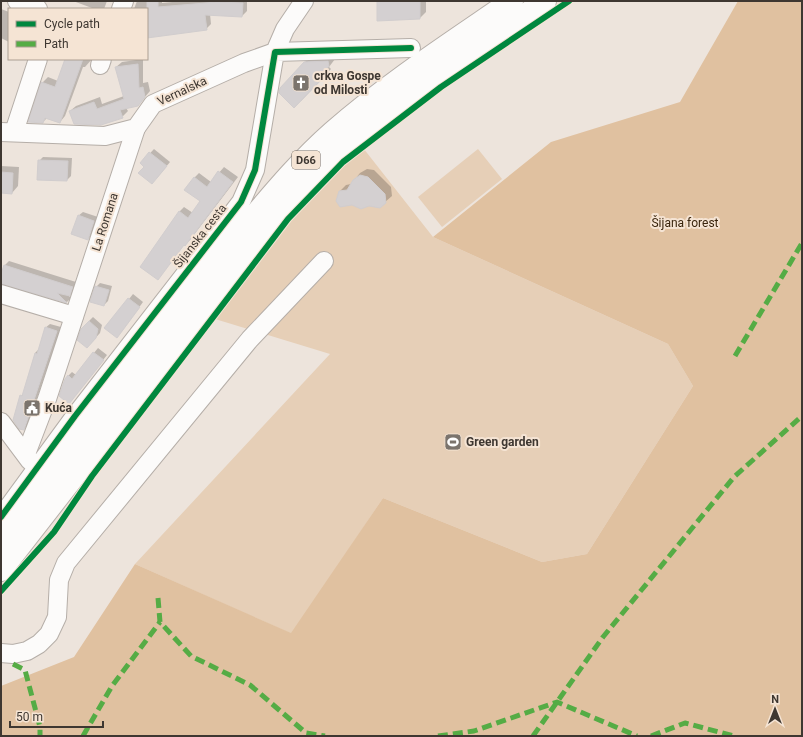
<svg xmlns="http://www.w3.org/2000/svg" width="803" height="737" viewBox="0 0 803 737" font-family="Roboto,sans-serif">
  <rect width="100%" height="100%" fill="#ede4dc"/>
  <g fill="#e6cfb7">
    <polygon points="360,144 433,237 668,344 693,386 587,554 542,562 383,498 292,634 135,564 330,354 215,319 269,235"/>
    <polygon points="478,149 502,179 442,227 418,197"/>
  </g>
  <polygon fill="#e0c1a0" points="738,1 802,1 802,736 1,736 1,686 74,657 135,564 291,633 383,498 542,562 587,554 693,386 668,344 433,237 551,142 680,102"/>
  <g fill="#0003">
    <polygon points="73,1 107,1 104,9 91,9 92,8"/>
    <polygon points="137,1 162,1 162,3 182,1 247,1 247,11 242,16 210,14 211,24 206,29 147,37 147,9 134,9"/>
    <polygon points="378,1 426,1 426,12 420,18"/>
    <polygon points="1,9 9,12 9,42 1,38"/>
    <polygon points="312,56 335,59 329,67 331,69 301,101 305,62"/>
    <polygon points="62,59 92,59 85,67 83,67 65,116 60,122 47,118 43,122 42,83 48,77 58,81 65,60"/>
    <polygon points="143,59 143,83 148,82 150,91 138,105 126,108 128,111 122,117 70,111 76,106 100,97 102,104 124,96 116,67 122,62"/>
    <polygon points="154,149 170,162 156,179 141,163"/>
    <polygon points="43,157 72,158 71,176 67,180 39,161"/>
    <polygon points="1,166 19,167 18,186 12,193 1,192"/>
    <polygon points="224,167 238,177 190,240 185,245 184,244 158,279 179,212 184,207 193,213 201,201 194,178 199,173 211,182"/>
    <polygon points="367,169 374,170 391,187 392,196 385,202 339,192 346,185 351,184 360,173"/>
    <polygon points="83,212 98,217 92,235 88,239 78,216"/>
    <polygon points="9,261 76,282 74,291 69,296 71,298 67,302 1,283 1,277 5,265"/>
    <polygon points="100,283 112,286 108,301 104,305 96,287"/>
    <polygon points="133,294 143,302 121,332 106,328"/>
    <polygon points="93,317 102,325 100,333 91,343 89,321"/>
    <polygon points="50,324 61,327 28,425 24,429 21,396 24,393 35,353 39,349 45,328"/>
    <polygon points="98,348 107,355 73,398 68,376 72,372 76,375"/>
  </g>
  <g fill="#d4d0d1" stroke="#d1cdce">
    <polygon points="147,1 158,1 158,7 217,2 243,3 242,17 205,15 207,30 147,38"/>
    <polygon points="377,1 420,1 420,19 377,21"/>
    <polygon points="65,59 83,59 60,123 45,118 43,123 28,122 41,82 55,87"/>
    <polygon points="328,61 329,66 323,74 325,76 294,108 279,93 280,88 304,62"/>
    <polygon points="138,64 139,88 143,87 145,97 138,106 120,110 123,118 101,125 74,124 69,111 94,102 97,109 124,99 115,67"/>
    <polygon points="149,152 167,166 152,184 138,173 144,167 140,163"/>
    <polygon points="38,160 68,161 67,181 37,180"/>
    <polygon points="218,171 233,182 185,246 184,245 158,280 140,267 179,211 188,218 200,201 184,190 194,177 207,187"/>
    <polygon points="1,172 13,173 12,194 1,193"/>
    <polygon points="360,175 368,177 385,194 386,203 380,208 369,206 361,209 352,205 340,207 336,201 339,191 347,190 353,180"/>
    <polygon points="78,215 94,221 88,240 71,234"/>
    <polygon points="4,265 73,287 70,296 57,293 67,303 1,284 1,274"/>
    <polygon points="95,286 109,290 104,306 90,302"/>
    <polygon points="128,298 140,307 117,338 104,328"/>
    <polygon points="89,321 98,329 96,338 87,348 77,340 81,329"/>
    <polygon points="45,327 57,331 24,430 19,429 13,420 20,395 22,396 35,353 37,354"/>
    <polygon points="93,352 104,360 69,404 59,396 65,379 68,375 72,379"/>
  </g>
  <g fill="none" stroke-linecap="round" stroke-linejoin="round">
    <g stroke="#b5aea8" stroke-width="20">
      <g id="minor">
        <polyline points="17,1 38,9"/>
        <polyline points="121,9 124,1"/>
        <polyline points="100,65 102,59"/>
        <polyline points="1,132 105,136 136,128 153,104 244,63 275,52 285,29 304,1"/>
        <polyline points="14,132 38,59"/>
        <polyline points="1,294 74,316"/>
        <polyline points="1,422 30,461"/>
        <polyline points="26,454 47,399 136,128"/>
        <polyline points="1,517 75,416 241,202 255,170 275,52 411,48"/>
        <polyline points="1,653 13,654 27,651 39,644 49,634 57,617 59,580 66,563 250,339 324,261"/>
      </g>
    </g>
    <g stroke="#b5aea8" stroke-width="24">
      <g id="major">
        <path d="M1,541L244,228C272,195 300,161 333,132C389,83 451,43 512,1"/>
        <polyline points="1,570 260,237 294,199 346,146 387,112 545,1"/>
      </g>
    </g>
    <use href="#minor" stroke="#fcfbfa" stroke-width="18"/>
    <use href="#major" stroke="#fcfbfa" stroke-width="22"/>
    <g stroke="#55ac45" stroke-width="5" stroke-dasharray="10 5" stroke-linecap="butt">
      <polyline points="735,356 802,243"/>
      <polyline points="158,598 160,622 191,656 250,685 306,733 325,736"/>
      <polyline points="13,664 25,670 40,727 40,736"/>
      <polyline points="83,736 112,686 160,622"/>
      <polyline points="438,736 474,731 557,702 637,736"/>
      <polyline points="533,736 603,637 734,477 802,416"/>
      <polyline points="651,736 685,723 734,736"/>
    </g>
    <g stroke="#f5e4d4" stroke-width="8">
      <g id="cycleway">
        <polyline points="1,517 75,416 241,202 255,170 275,52 411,48"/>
        <polyline points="1,591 54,532 92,476 288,219 343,162 441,87 569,1"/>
      </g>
    </g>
    <use href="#cycleway" stroke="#00873e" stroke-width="6"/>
  </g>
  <defs>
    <g id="church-square" transform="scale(0.9)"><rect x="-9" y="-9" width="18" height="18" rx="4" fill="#7b746d" stroke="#f5e4d4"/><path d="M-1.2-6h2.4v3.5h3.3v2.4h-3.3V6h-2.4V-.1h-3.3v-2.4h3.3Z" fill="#fff"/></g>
    <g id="civic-square" transform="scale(0.9)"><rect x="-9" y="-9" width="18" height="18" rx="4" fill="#7b746d" stroke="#f5e4d4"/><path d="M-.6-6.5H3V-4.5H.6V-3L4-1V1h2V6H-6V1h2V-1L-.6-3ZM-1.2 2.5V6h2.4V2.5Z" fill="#fff"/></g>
    <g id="stadium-square" transform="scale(0.9)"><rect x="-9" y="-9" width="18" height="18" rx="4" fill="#7b746d" stroke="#f5e4d4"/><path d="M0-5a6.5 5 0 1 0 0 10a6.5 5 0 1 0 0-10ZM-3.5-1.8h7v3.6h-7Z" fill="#fff"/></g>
  </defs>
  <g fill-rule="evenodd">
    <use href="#church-square" x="301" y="83"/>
    <use href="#civic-square" x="32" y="408"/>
    <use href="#stadium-square" x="453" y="442"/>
  </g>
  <g text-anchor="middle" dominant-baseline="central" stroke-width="4" stroke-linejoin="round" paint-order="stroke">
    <rect fill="#f5e4d4" stroke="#756b62" stroke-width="1" x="292" y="151" width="28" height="18" rx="3"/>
    <g font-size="11" font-weight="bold" fill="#3e3731">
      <text x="306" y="160">D66</text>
    </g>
    <g font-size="12" font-weight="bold" fill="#3e3731" stroke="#f5e4d4" text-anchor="start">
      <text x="314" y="76">crkva Gospe<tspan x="314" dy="14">od Milosti</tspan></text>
      <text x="45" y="408">Kuća</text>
      <text x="466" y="442">Green garden</text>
    </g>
    <g font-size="12" fill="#3e3731" stroke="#f5e4d4">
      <text transform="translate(182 91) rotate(-25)">Vernalska</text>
      <text transform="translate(105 222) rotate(-72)">La Romana</text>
      <text transform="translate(200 236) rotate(-52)">Šijanska cesta</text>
    </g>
    <g font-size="12" fill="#3a250d" stroke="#f5e4d4">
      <text x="685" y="223">Šijana forest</text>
    </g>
  </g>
  <rect width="803" height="737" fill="none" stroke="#3e3731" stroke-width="4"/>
  <rect x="8" y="8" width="140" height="52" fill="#f5e4d4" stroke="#ac9f93"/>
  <rect x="16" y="21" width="20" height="6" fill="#00873e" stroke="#ac9f93"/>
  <text x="44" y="28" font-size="12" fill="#3e3731">Cycle path</text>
  <rect x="16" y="41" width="20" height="6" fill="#55ac45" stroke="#ac9f93"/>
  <text x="44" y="48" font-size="12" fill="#3e3731">Path</text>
  <g transform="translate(775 709)" stroke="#f5e4d4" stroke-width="3" paint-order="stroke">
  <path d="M0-3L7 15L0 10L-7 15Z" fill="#3e3731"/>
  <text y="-6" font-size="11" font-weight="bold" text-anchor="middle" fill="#3e3731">N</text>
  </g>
  <path d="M10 721v6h93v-6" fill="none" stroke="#3e3731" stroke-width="2"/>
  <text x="16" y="721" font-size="12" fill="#3e3731" stroke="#f5e4d4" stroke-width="3" paint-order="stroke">50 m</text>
</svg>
